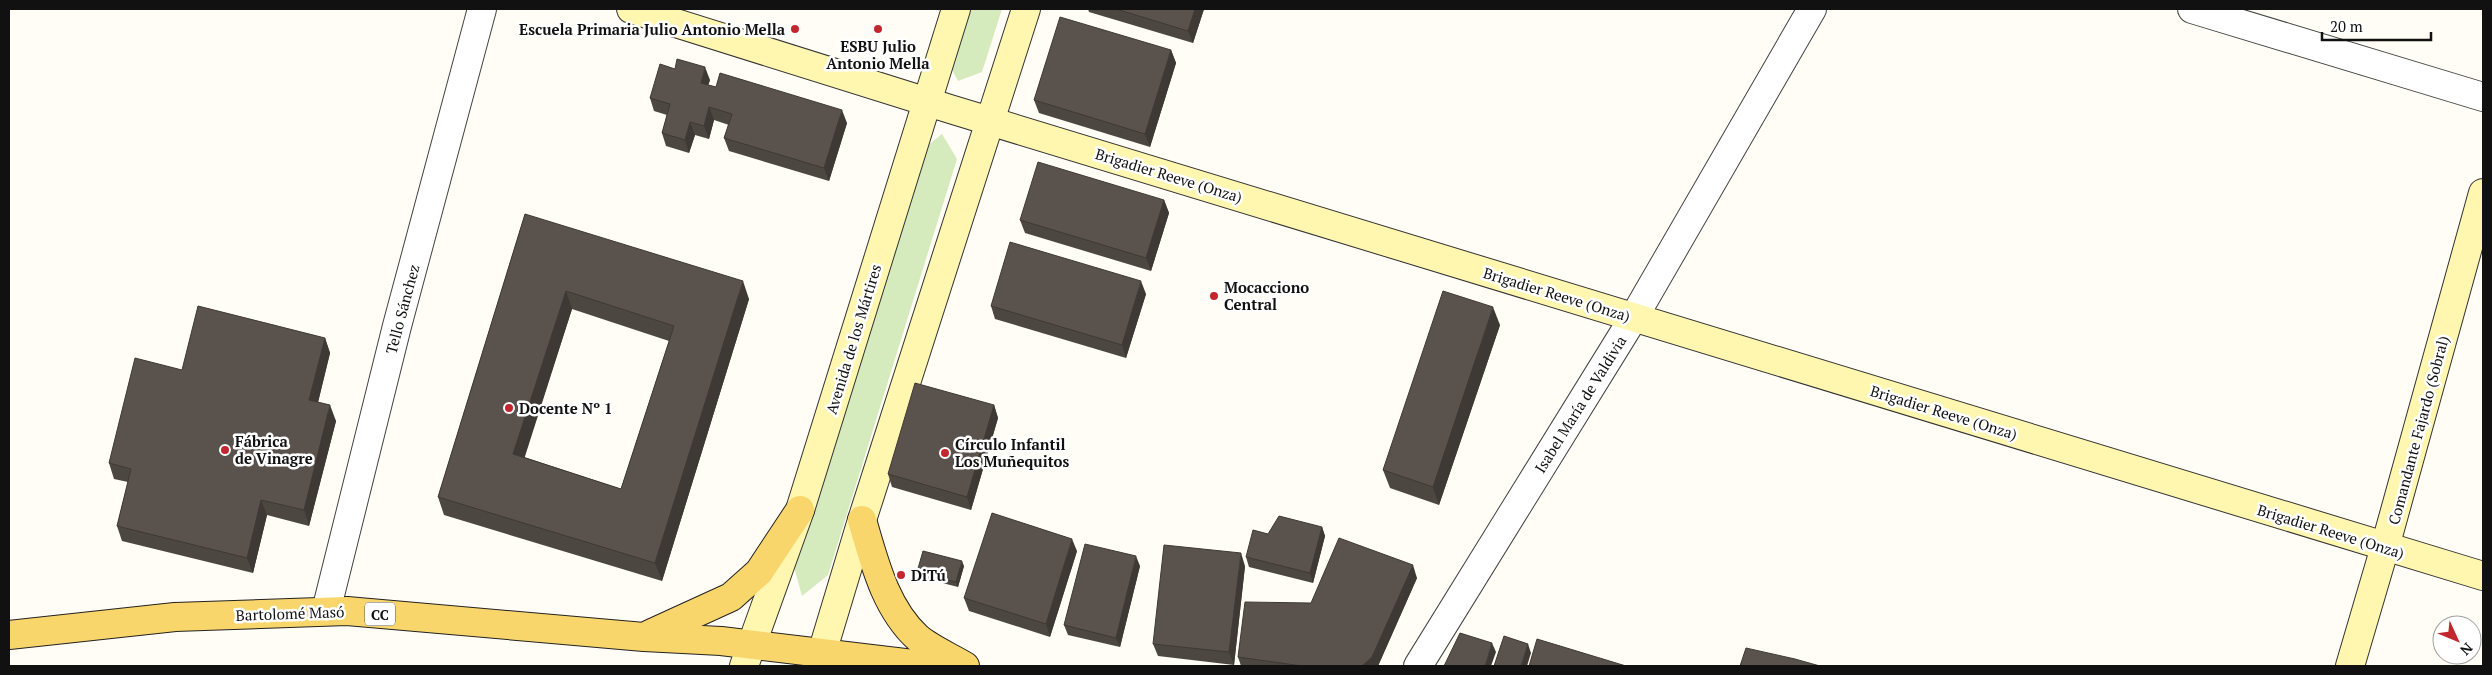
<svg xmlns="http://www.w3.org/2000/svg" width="2492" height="675" viewBox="0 0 2492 675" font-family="'PT Serif',serif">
  <rect width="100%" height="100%" fill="#fffdf5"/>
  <g fill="#d5ebbd">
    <polygon points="963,9 1002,9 982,72 958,81 947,60"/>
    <polygon points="942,134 957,159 828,575 802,596 792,559 921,151"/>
  </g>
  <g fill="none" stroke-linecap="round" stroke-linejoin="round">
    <g stroke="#444" stroke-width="30">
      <g id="street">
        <polyline points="2192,9 2483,97"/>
        <polyline points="326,611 397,326 482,9"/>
        <polyline points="1418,666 1634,317 1812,9"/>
      </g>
    </g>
    <g stroke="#333" stroke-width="30">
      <g id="secondary">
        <polyline points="631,9 950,109 2483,576"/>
        <polyline points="744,666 800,510 956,9"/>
        <polyline points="818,666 862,520 1026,9"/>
        <polyline points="2350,666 2385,547 2483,193"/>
      </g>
    </g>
    <g stroke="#222" stroke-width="30">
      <g id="primary">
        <path d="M862,520C874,561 885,608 918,638C931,649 950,657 965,666"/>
        <polyline points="650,634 731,597 759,572 800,510"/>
        <polyline points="9,635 175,617 347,611 644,637 721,641 930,666"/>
      </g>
    </g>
    <use href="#street" stroke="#fff" stroke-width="28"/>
    <use href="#secondary" stroke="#fff6b0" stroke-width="28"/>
    <use href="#primary" stroke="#f9d66b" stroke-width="28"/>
  </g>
  <g fill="#4d4742" fill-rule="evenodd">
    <polygon points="1088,9 1204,9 1193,43 1089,12"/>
    <polygon points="1171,50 1176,63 1150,147 1039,113 1034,100"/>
    <polygon points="675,69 710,80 708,85 847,123 829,181 729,151 724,138 729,125 714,120 709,139 695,135 689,153 666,146 662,133 667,115 654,111 650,98"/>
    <polygon points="1164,200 1169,213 1151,271 1025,233 1020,220"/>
    <path d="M525,214L749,299L662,581L444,515L438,497ZM572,309L669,341L621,489L524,457Z"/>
    <polygon points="1146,294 1126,358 995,319 991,306"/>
    <polygon points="1500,325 1439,505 1390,488 1383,470"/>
    <polygon points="325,338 330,353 318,402 336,421 309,526 267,515 253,573 122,541 117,526 128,482 114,479 109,463"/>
    <polygon points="994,405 998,418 971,510 892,487 888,474"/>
    <polygon points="1322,527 1325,536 1313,583 1249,567 1246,557"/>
    <polygon points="1077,551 1050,637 969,611 964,598"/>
    <polygon points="964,566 958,587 919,577 917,572"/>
    <polygon points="1140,566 1120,647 1068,635 1064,625"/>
    <polygon points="1245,566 1234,665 1158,656 1153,644"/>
    <polygon points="1417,578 1378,666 1241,666 1238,657 1311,603"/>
  </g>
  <g fill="#3f3936">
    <polygon points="1195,9 1204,9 1193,43 1188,31"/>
    <polygon points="1171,50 1176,63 1150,147 1145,134"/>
    <polygon points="705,67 710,80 705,95 701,83"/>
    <polygon points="709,107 714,120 709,139 704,126"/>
    <polygon points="842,110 847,123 829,181 824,168"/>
    <polygon points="690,122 695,135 689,153 685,140"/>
    <polygon points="1164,200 1169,213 1151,271 1146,258"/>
    <polygon points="743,281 749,299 662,581 655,563"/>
    <polygon points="1141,281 1146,294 1126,358 1122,345"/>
    <polygon points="566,291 572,309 520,472 513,454"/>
    <polygon points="1493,307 1500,325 1439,505 1433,487"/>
    <polygon points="325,338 330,353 315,415 309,400"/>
    <polygon points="330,405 336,421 309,526 304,510"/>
    <polygon points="994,405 998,418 971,510 967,497"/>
    <polygon points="261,500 267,515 253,573 247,558"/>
    <polygon points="1322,527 1325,536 1313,583 1310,573"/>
    <polygon points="1072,539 1077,551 1050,637 1046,624"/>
    <polygon points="1241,553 1245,566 1234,665 1229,652"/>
    <polygon points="1136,556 1140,566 1120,647 1116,638"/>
    <polygon points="962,561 964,566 958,587 956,582"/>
    <polygon points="1413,565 1417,578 1378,666 1362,666"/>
    <polygon points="1492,643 1496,652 1491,666 1485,666"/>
    <polygon points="1528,644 1531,653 1527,666 1521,666"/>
  </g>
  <g fill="#5a524d" stroke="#3f3936" fill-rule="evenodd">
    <polygon points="1116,9 1195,9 1188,31"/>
    <polygon points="1060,17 1171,50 1145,134 1034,100"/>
    <polygon points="677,59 705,67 701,83 716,87 720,73 842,110 824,168 724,138 732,114 709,107 704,126 690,122 685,140 662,133 670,104 650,98 660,64 675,69"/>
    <polygon points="1038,162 1164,200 1146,258 1020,220"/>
    <path d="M525,214L743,281L655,563L438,497ZM566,291L674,326L621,489L513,454Z"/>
    <polygon points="1010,242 1141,281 1122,345 991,306"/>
    <polygon points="1443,291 1493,307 1433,487 1383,470"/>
    <polygon points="198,306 325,338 309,400 330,405 304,510 261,500 247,558 117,526 131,469 109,463 135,358 182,370"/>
    <polygon points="915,383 994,405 967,497 888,474"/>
    <polygon points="992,513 1072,539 1046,624 964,598"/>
    <polygon points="1279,516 1322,527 1310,573 1246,557 1253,530 1268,534"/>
    <polygon points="1339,538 1413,565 1372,657 1362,666 1302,666 1238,657 1245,602 1311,603"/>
    <polygon points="1085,544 1136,556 1116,638 1064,625"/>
    <polygon points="1164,545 1241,553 1229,652 1153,644"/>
    <polygon points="923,551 962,561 956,582 917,572"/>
    <polygon points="1460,633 1492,643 1485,666 1444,666"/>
    <polygon points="1504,636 1528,644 1521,666 1494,666"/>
    <polygon points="1537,639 1626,666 1529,666"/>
    <polygon points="1746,648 1795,659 1820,666 1740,666"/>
  </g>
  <g fill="#c4262e" stroke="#fff" stroke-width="2">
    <circle cx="795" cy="29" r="5"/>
    <circle cx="878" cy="29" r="5"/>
    <circle cx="1214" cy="296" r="5"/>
    <circle cx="509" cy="408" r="5"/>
    <circle cx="225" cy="450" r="5"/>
    <circle cx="945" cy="453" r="5"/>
    <circle cx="901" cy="575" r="5"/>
  </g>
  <g text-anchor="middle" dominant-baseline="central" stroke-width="5" stroke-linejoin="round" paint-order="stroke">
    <rect fill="#fff" stroke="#585858" stroke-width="1" x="365" y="602.5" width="30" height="23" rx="4"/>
    <g font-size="14" font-weight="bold" fill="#111">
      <text x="380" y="614">CC</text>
    </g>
    <g font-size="15" font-weight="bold" fill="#111" stroke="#fff" text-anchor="start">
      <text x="785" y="29" text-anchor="end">Escuela Primaria Julio Antonio Mella</text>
      <text x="878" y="46" text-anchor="middle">ESBU Julio<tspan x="878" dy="17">Antonio Mella</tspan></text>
      <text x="1224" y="287">Mocacciono<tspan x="1224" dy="17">Central</tspan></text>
      <text x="519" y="408">Docente Nº 1</text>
      <text x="235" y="441">Fábrica<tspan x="235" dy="17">de Vinagre</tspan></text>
      <text x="955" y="444">Círculo Infantil<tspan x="955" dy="17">Los Muñequitos</tspan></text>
      <text x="911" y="575">DiTú</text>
    </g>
    <g font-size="15" fill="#111" stroke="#fff">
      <text transform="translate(1169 175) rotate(17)">Brigadier Reeve (Onza)</text>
      <text transform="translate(1557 294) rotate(17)">Brigadier Reeve (Onza)</text>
      <text transform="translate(402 309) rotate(-75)">Tello Sánchez</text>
      <text transform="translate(853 339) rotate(-73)">Avenida de los Mártires</text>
      <text transform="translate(1580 404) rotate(-58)">Isabel María de Valdivia</text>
      <text transform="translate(1944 412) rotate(17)">Brigadier Reeve (Onza)</text>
      <text transform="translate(2418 430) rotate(-75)">Comandante Fajardo (Sobral)</text>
      <text transform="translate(2331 531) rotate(17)">Brigadier Reeve (Onza)</text>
      <text transform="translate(290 613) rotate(-2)">Bartolomé Masó</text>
    </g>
  </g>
  <rect width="2492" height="675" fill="none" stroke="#111111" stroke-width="20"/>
  <g transform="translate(2457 640) rotate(134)"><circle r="24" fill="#ffffff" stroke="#a0a0a0"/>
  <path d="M0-4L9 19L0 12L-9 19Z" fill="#c4262e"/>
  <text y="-8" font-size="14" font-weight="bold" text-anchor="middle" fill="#111111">N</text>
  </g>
  <path d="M2322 32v8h109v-8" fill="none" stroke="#111111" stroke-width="2.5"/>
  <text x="2330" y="32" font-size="15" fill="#111111" stroke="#ffffff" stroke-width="4" paint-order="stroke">20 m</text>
</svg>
